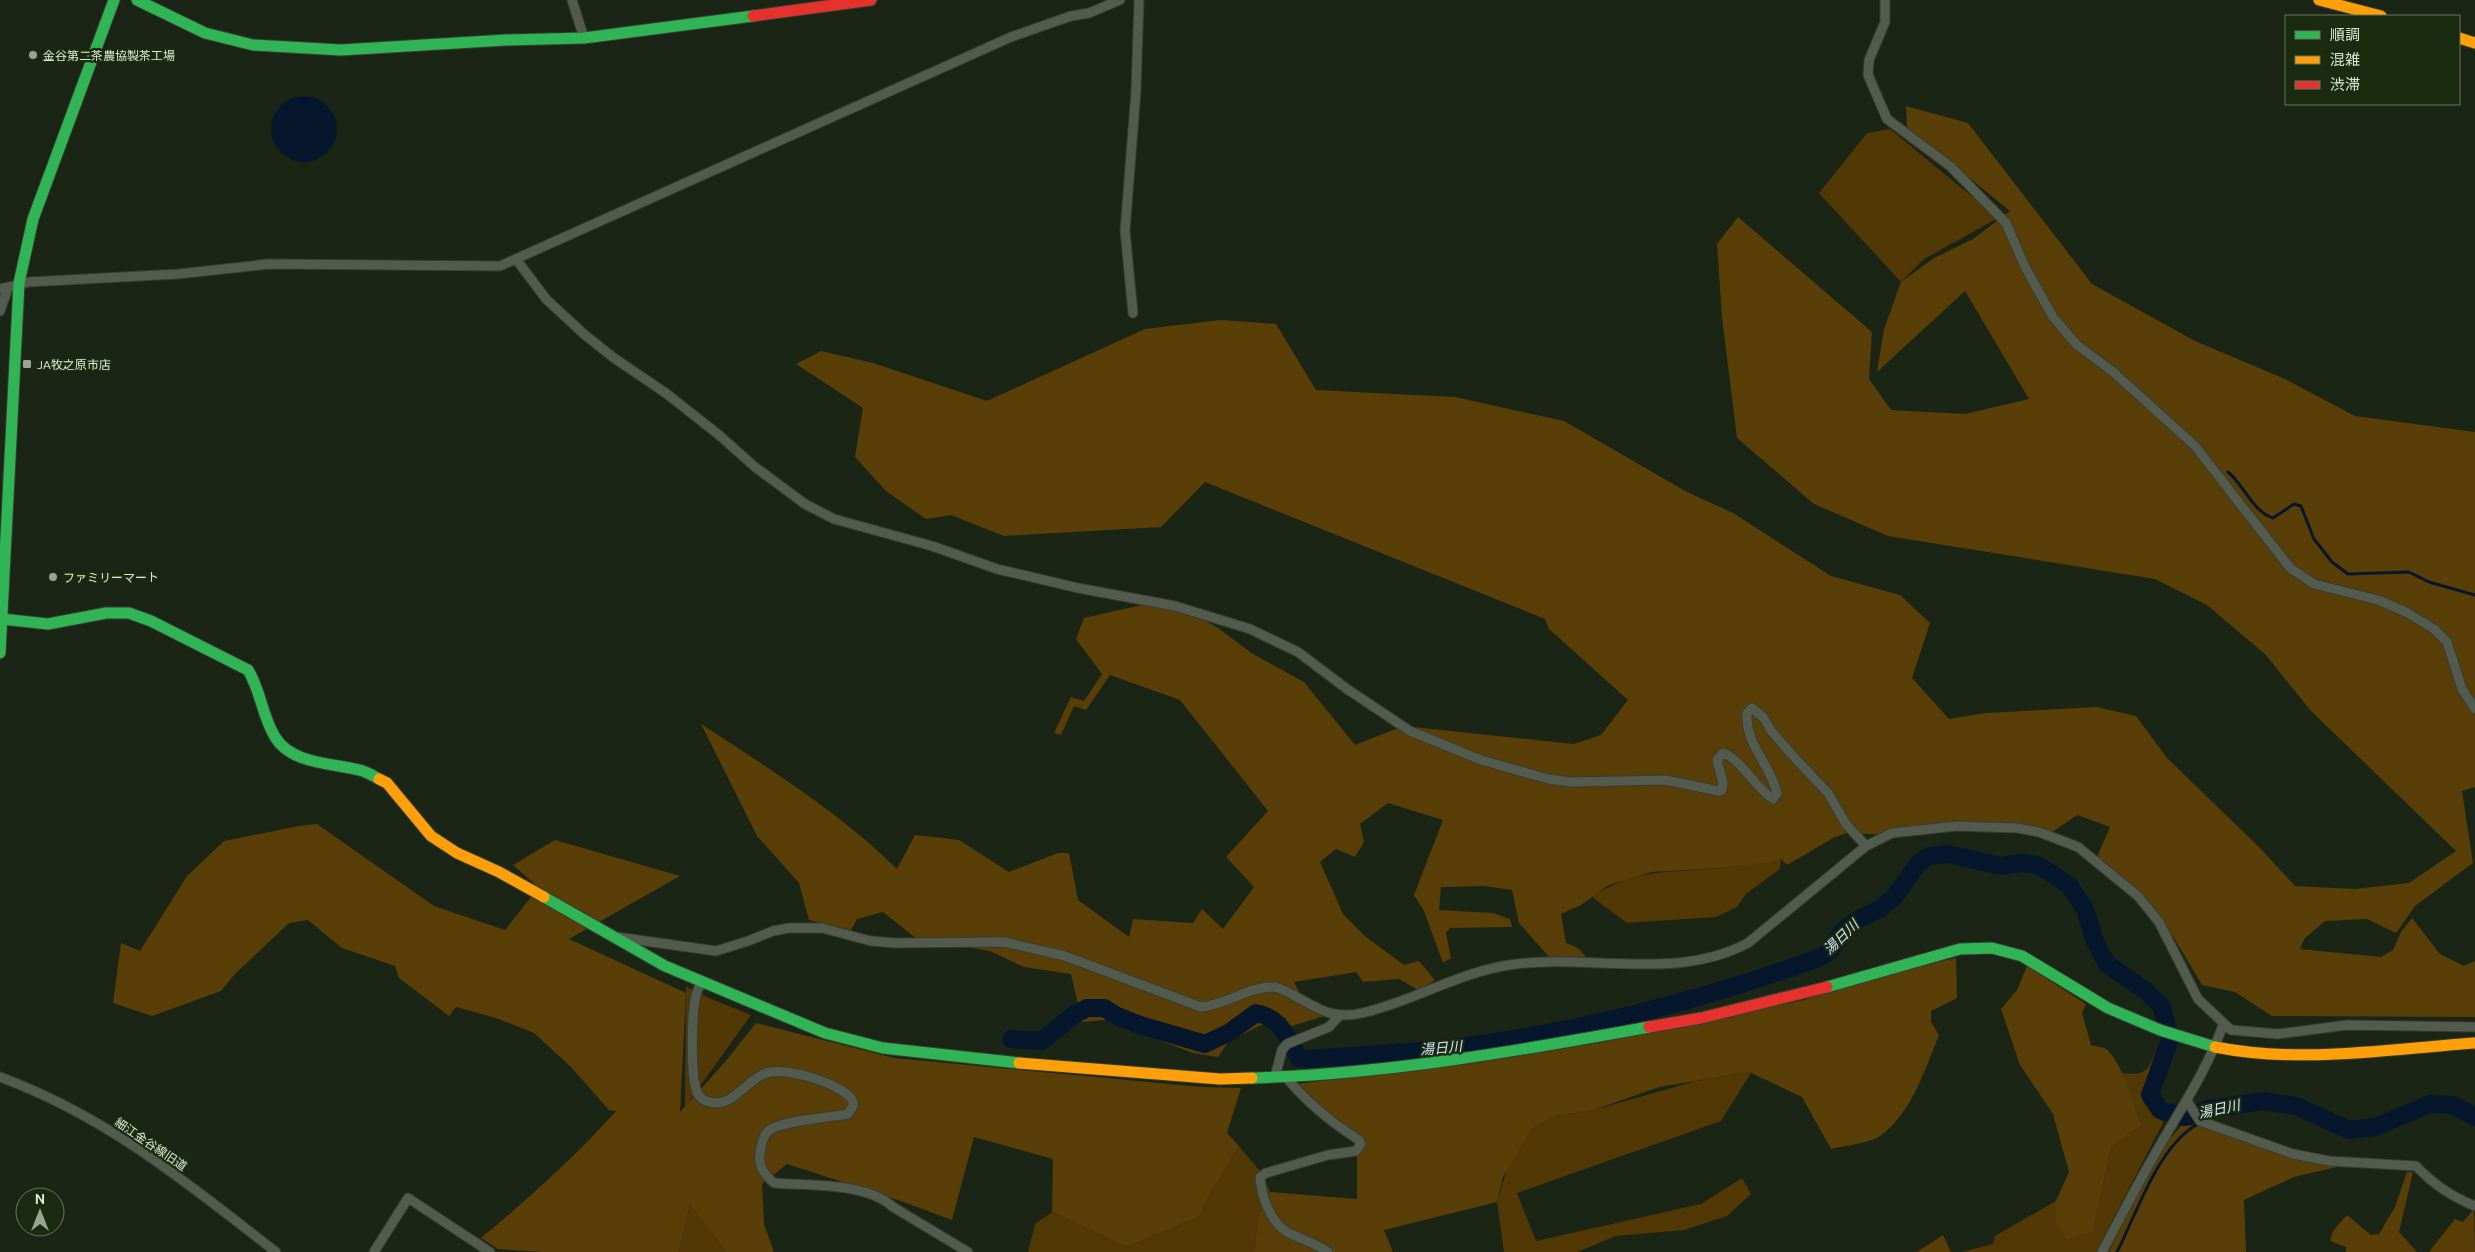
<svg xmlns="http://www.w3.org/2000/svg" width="2475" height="1252" viewBox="0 0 2475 1252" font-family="Ubuntu,'Noto Sans JP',sans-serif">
  <rect width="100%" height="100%" fill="#1b2516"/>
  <g fill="#513805">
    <polygon points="1890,129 1998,218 1924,259 1901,282 1819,193 1867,133"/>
    <path d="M1781,858L1780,869L1746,894L1737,907L1716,917L1627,923L1592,897C1634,868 1671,873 1719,868C1740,866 1760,861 1781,858Z"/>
    <path d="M686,986C700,996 733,1007 751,1015L685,1107Z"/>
    <path d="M2160,1042L2162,1052L2148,1098L2163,1123L2096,1252H1962L1993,1244L1995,1236L2056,1201V1222L2093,1231L2111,1148L2142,1124L2121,1073C2151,1077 2148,1067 2160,1042Z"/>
    <polygon points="1749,1072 1751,1073 1721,1121 1517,1193 1536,1241 1701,1204 1742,1178 1751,1194 1727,1216 1684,1230 1616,1236 1577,1252 1504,1252 1497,1202 1507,1169 1532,1129 1554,1116 1594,1110 1696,1081"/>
    <polygon points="1239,1146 1263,1175 1270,1192 1257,1221 1255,1252 1028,1252 1035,1224 1052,1212 1127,1247 1201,1216 1203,1207"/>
    <polygon points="690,1203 726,1252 679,1252"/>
  </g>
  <g fill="#593e07">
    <path d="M1906,106L1968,123L2092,284L2195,341L2285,379L2355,416L2475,432V787L2462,791L2473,863L2415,906L2396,933L2367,919L2325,921L2304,939L2300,949L2381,957L2393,950L2401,932L2412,918L2440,954L2464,966L2475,961V1017L2272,1016L2235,992L2202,985L2174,938L2135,888L2097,857L2110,827L2077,815L2051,833L1966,823L1885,835L1847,833L1835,837L1787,865L1780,858L1771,862L1720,868L1652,872L1609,885L1581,905L1561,914L1566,943L1578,948L1588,959L1550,958L1519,923L1512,890L1484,886L1441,887L1439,910L1493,913L1510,919L1512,927L1450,928L1446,933L1451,958L1443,963L1424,911L1414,895L1443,820L1388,803L1360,824L1364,842L1355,857L1336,849L1320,862L1343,914L1366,937L1404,965L1419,961L1435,980L1420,991L1399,979L1363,982L1356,972L1294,982L1308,1009L1324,1016L1292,1026L1261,1025L1228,1042L1218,1057L1193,1053L1106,1020L1082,1022L1071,974L1024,967L990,951L917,939L883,912L857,919L851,930L809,920L799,883L757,836L701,724C768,768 840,812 897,869L915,835L959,840L1009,872L1058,853H1069L1078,900L1129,937L1133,919L1193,923L1202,909L1223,929L1254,887L1226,857L1268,811L1180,700L1110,675L1086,710L1074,706L1061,735L1054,733L1071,697L1084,701L1102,674L1076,639L1084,618L1142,605L1191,612L1218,628L1253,654L1304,682L1355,745L1403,726L1574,744L1601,735L1628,700L1549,629L1545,619L1205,482L1161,527L1004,536L951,515L926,519L886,491L855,457L863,408L796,364L821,351L873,363L987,401L1145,329L1221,320L1276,324L1316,390L1455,397L1564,421L1687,492L1733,513L1831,576L1900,595L1930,623L1912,678L1949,719L1986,713L2097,707L2136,716L2167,758L2259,847L2295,886L2355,889L2409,883L2456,851L2311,711L2266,655L2207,605L2155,579L1888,536L1814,504L1737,438L1722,317L1717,244L1738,217L1872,332L1869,379L1891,410L1965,414L2029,399L1965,291L1877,372L1884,329L1901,282L1934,258L1973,239L2010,211L1907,127Z"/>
    <path d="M317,824L434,906L505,930L531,897L536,885L513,865L555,840L680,876L569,939L686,993L680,1112L725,1062L756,1023L894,1058L1201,1087L1241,1088L1227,1133L1239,1146L1203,1207L1201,1216L1127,1247L1052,1212L1053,1159L974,1137L952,1220L901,1201L787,1164L762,1184L764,1224L774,1252H726L690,1204L679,1252H543L498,1249L481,1238C529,1198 575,1157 616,1111L609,1110L571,1067L534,1033L499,1019L456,1007L449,1016L399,978L395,966L342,948L308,920L289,923L235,974L221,991L152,1016L113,1003L121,943L140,951L187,876L224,841L299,826Z"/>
    <path d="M1956,958L1957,998L1931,1011V1022L1939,1035C1925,1069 1912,1113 1880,1136C1871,1143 1843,1146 1831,1149L1802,1097L1749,1072L1659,1087L1594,1110L1554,1116L1532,1129L1503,1177L1497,1202L1384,1230L1393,1252H1255L1257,1221L1270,1192L1357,1199V1142L1297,1084L1514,1057L1604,1042L1804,1000L1858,980Z"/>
    <path d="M2027,966L2086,1004L2082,1013L2091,1045C2095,1046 2103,1047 2106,1049C2122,1061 2133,1105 2142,1124L2111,1148L2093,1231L2067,1240L2056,1222V1201L2069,1172L2053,1114L2020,1065L2001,1009L2017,990Z"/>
    <polygon points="2182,1125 2215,1127 2337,1167 2294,1177 2244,1200 2246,1252 2109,1252 2151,1160"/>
    <polygon points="2407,1172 2413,1172 2399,1232 2417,1252 2346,1252 2346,1247 2330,1241 2333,1231 2347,1215 2371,1235 2379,1234 2395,1207"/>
    <polygon points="2474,1209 2475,1252 2429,1252 2455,1219 2463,1222"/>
    <polygon points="1943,1235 1951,1252 1917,1252"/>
  </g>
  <circle fill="#06172d" cx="304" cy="129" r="33"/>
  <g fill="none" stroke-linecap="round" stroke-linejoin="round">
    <g stroke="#06172d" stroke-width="3">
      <path d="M2228,472C2244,485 2253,512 2273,518L2294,504L2301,506L2314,539L2332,562L2348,574L2409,572L2429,582L2475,595"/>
      <polyline points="2206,1120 2211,1117 2210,1109"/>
      <path d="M2117,1252C2137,1213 2159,1143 2200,1123"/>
    </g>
    <path stroke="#06172d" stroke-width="18" d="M1011,1039L1042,1041L1072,1016L1087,1008H1104L1117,1016L1140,1025L1205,1044L1230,1032L1256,1013C1282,1018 1287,1038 1299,1058L1309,1059C1361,1055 1415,1053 1467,1046C1588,1030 1705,999 1819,958L1830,951L1842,932L1857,920L1880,909L1895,896L1918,864L1929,856L1948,854L2001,866L2021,863L2038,865L2069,885L2085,909L2095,942L2107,964L2146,991L2162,1007L2170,1039L2150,1095L2160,1110L2185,1117L2210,1109L2263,1101L2296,1106L2349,1130L2375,1127L2430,1104L2453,1105L2475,1117"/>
    <g stroke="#363e32" stroke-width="11">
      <g id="street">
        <polyline points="572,0 584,38"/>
        <polyline points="1885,0 1885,22 1869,60 1868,75 1887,119 1950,166 2006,223 2025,267 2053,317 2077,345 2112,371 2195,446 2290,568 2314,584 2378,600 2406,612 2434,629 2447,642 2462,689 2475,709"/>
        <path d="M516,259L546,299L585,335L614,358L667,394L719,435L755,467L805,504L834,519L932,546L997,569L1078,588L1175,606L1250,629L1298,652L1347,689L1410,731L1481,760L1548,779L1572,782L1665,780L1719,791L1722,790L1723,783L1717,760L1723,753C1741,759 1755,788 1773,799L1777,793C1770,764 1745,744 1747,713L1752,708L1763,717L1772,732L1793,756L1828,793L1846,824L1866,846"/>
        <polyline points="0,289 29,282 178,274 269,264 500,266 1011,37 1071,16 1089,13 1120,0"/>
        <polyline points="0,311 8,288"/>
        <polyline points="1133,313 1125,231 1136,91 1139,0"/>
        <path d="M617,937L716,951L748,941L773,931L789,928H822L871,941L895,943L1004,942L1065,956L1201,1007C1226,1005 1249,986 1274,987C1281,988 1288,992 1295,996C1319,1009 1333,1020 1362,1013C1412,1002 1457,973 1509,965C1588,953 1675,982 1748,943L1866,846L1892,833L1957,826L2017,828L2039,832L2078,847L2138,896L2159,922L2198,999L2231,1030L2278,1034L2347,1025L2475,1027"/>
        <path d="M701,981C699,987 696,994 695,1000C692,1016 690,1081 698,1094C702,1101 710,1103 718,1103C736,1101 749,1079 766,1073C784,1066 844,1084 853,1101V1106L848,1114C832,1117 779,1121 768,1131C763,1136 761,1146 760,1153C758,1166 764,1174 774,1183C808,1186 867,1182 893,1207L968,1252"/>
        <path d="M0,1077C108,1117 187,1183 276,1252"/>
        <polyline points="1275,1077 1282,1050 1287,1044 1329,1027 1339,1016"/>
        <path d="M1286,1077C1307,1103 1331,1122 1359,1140L1361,1144L1356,1151L1328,1155L1266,1173L1260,1177C1261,1195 1270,1222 1287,1232C1300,1239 1315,1243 1328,1252"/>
        <path d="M2187,1101L2200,1121L2293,1154L2329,1161L2416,1166C2433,1184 2452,1197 2475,1206"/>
        <polyline points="374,1252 408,1198 490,1252"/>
        <path d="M2102,1252C2120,1219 2136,1186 2155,1154C2179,1111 2207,1071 2223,1025"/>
      </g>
    </g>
    <g stroke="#363e32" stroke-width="13">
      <g id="fast">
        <polyline points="137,0 205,33 253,45 341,50 506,40 584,38 753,16"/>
        <path d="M2,619L48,624L106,613H129L151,621L248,670C261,691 262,716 275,737C291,764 332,763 359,770C366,771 373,776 379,779"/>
        <polyline points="0,653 19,283 33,219 114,0"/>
        <polyline points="544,897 665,966 825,1033 883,1048 1019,1063"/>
        <polyline points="1827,987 1960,949 1992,948 2022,956 2108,1008 2160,1030 2215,1047"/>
        <path d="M1252,1078C1386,1074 1518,1051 1649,1027"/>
      </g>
    </g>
    <g stroke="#363e32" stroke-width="13">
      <g id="slow">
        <polyline points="2319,0 2381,16"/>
        <polyline points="2459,38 2475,43"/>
        <polyline points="379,779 387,783 431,836 457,853 499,872 544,897"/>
        <path d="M2215,1047C2300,1064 2389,1049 2475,1043"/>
        <polyline points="1019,1063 1220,1079 1252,1078"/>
      </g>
    </g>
    <g stroke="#363e32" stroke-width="13">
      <g id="jam">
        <polyline points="753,16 871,0"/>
        <polyline points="1649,1027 1701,1018 1827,987"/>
      </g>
    </g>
    <use href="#street" stroke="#535b4f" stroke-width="9"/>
    <use href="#fast" stroke="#30b455" stroke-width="11"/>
    <use href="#slow" stroke="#ff9f0a" stroke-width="11"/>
    <use href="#jam" stroke="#e5322d" stroke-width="11"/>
  </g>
  <g fill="#9aa495" stroke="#1a2b10" stroke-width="2">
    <circle cx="33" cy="55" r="5"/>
    <rect x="22" y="359" width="10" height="10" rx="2.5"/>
    <circle cx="53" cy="577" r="5"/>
  </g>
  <g text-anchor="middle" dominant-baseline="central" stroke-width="4.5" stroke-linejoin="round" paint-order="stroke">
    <g font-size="12" fill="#dee9d9" stroke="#1a2b10" text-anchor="start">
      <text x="43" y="55">金谷第二茶農協製茶工場</text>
      <text x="37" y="364">JA牧之原市店</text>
      <text x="63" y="577">ファミリーマート</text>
    </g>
    <g font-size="12" fill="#dee9d9" stroke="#1a2b10">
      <text transform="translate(151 1144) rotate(34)">細江金谷線旧道</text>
    </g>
    <g font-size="14" font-style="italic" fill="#d5e5fb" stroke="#1a2b10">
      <text transform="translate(1841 937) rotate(-44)">湯日川</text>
      <text transform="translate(1441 1048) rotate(-5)">湯日川</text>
      <text transform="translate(2219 1109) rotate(-12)">湯日川</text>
    </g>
  </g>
  <rect x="2285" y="15" width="175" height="90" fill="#1a2b10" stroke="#687760"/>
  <rect x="2295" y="31" width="25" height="8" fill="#30b455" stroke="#687760"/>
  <text x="2330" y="40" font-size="15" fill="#dee9d9">順調</text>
  <rect x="2295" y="56" width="25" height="8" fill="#ff9f0a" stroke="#687760"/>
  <text x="2330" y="65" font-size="15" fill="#dee9d9">混雑</text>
  <rect x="2295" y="81" width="25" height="8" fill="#e5322d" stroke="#687760"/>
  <text x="2330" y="90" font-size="15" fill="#dee9d9">渋滞</text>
  <g transform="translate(40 1212)"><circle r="24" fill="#1a2b10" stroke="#687760"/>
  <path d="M0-4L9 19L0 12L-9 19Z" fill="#9aa495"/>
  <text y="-8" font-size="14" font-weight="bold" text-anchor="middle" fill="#dee9d9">N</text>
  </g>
</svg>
